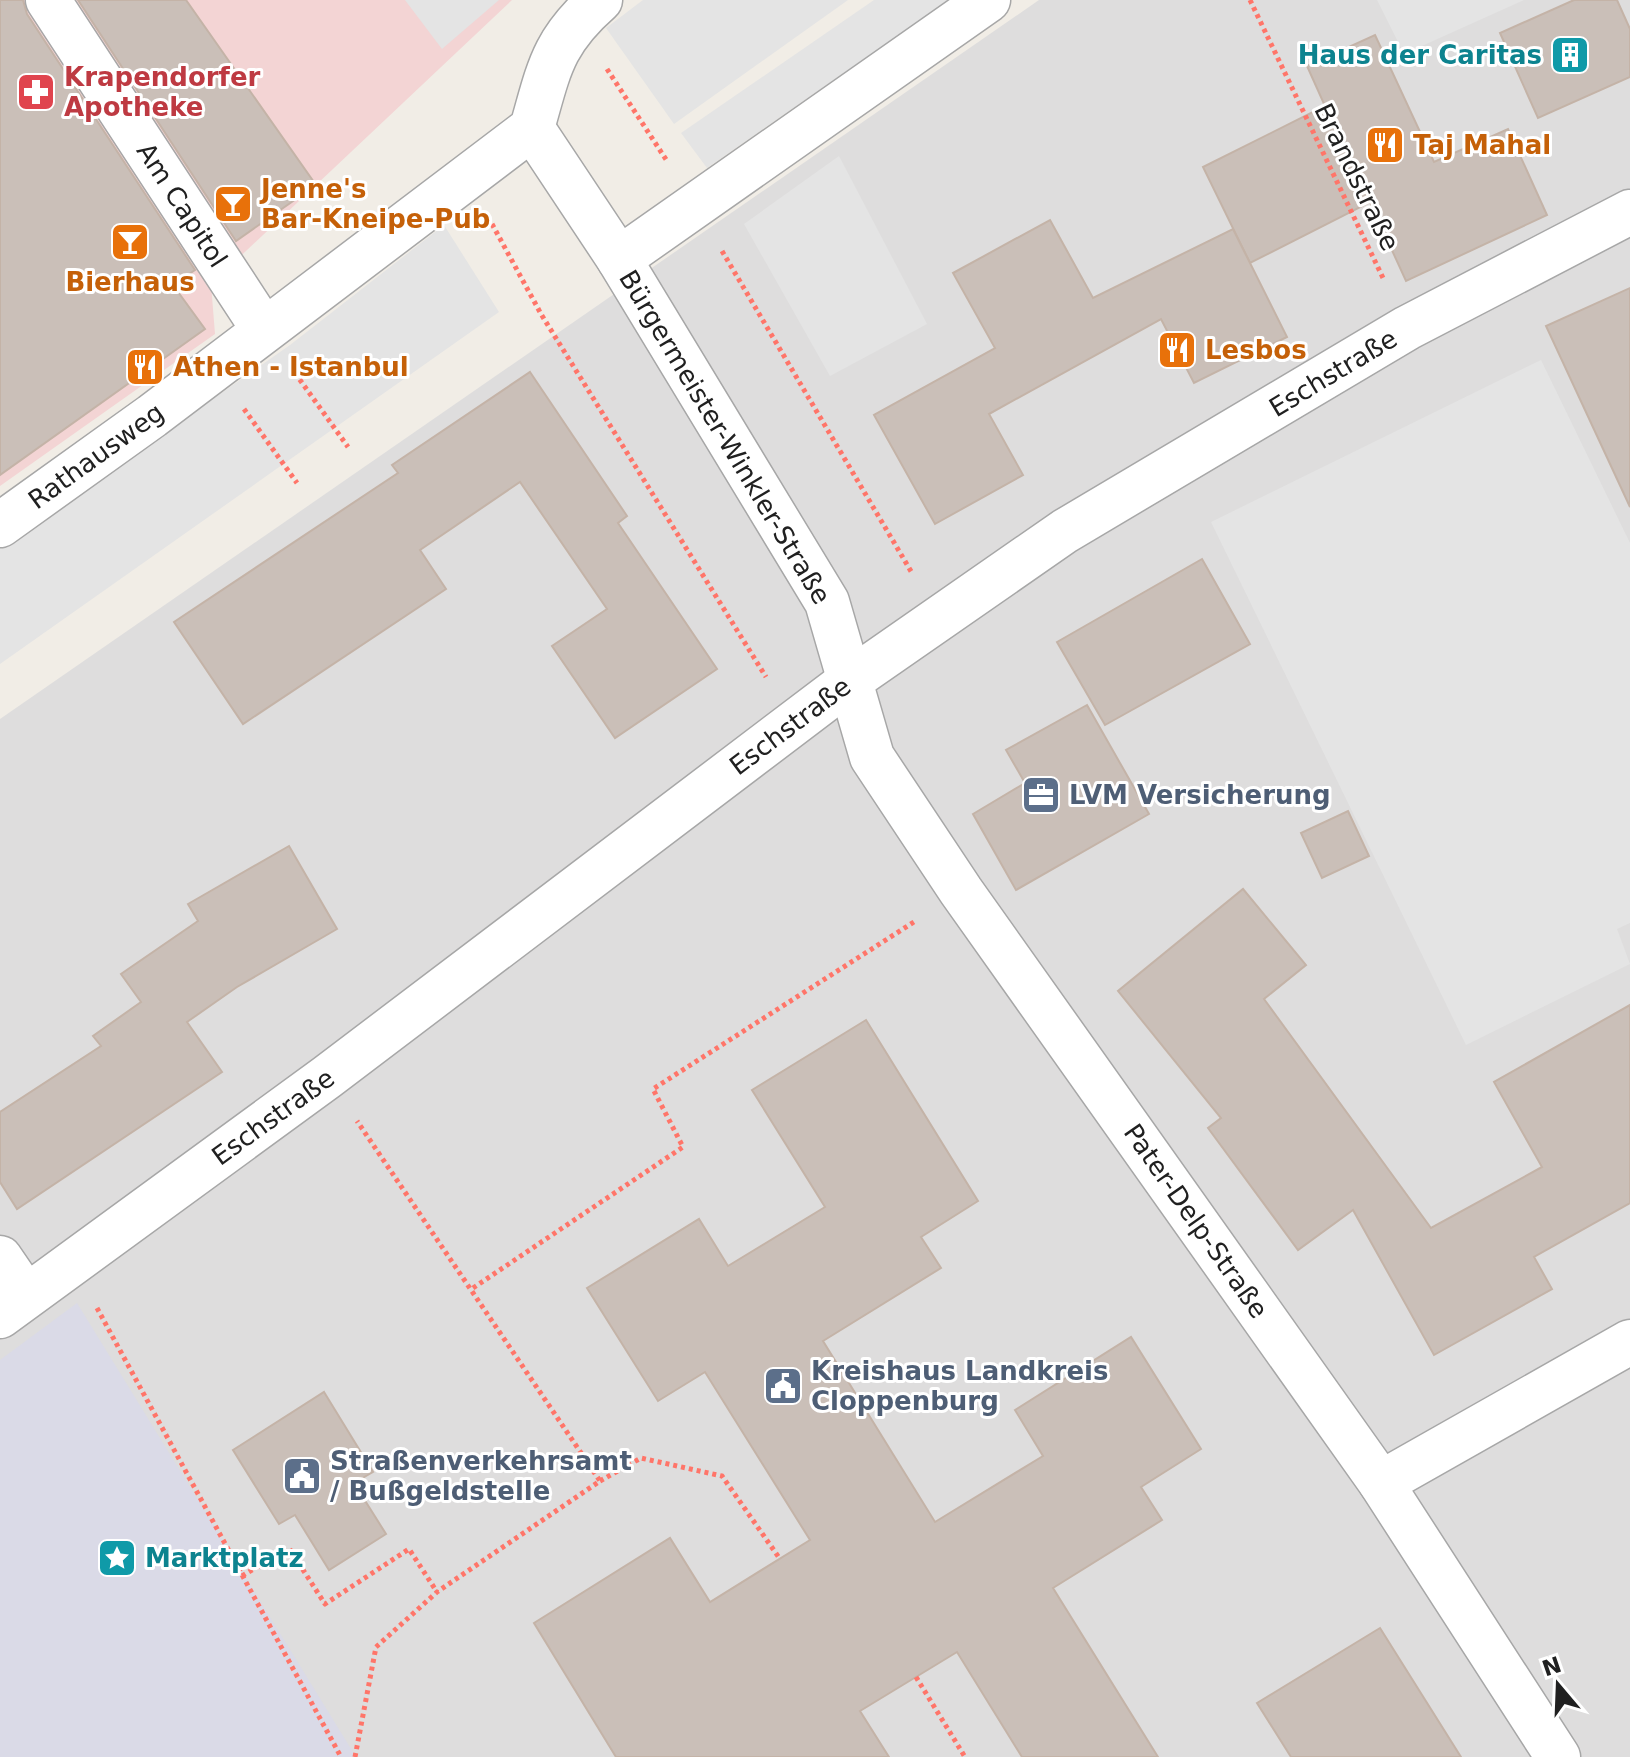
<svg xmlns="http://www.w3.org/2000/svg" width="1630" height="1757" viewBox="0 0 1630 1757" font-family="'DejaVu Sans',sans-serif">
  <rect width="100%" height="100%" fill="#f1ede6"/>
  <polygon fill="#dedddd" points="1039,0 1630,0 1630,1757 0,1757 0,719"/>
  <polygon fill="#f3d4d4" points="0,0 512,0 211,284 215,334 0,486"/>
  <g fill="#e4e4e4">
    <polygon points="405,0 499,0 442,49"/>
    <polygon points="643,0 848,0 674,124 606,28"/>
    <polygon points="874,0 949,0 707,168 681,133"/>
    <polygon points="1377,0 1524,0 1404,54"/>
    <polygon points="839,156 927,324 830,376 744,224"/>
    <polygon points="444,225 499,312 0,664 0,548 290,345"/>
    <polygon points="1541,360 1630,543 1630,923 1617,929 1630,964 1466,1045 1211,522"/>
  </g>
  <polygon fill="#dadae7" points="77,1303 356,1757 0,1757 0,1360"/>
  <g fill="#cabfb8" stroke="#c4b3a7" stroke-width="2">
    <polygon points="0,0 23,0 27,14 195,270 173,285 205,329 0,475"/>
    <polygon points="78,0 186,0 316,185 236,241"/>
    <polygon points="1574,0 1617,0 1630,29 1630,77 1538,118 1500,33"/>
    <polygon points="1375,35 1434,162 1508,129 1547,215 1406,281 1370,202 1250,263 1203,167 1325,106 1307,66"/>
    <polygon points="1050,220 1093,298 1233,229 1287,337 1194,383 1161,319 989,414 1023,475 935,524 874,415 995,348 953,273"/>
    <polygon points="1630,288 1630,507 1546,326"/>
    <polygon points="530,372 627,516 618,523 717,669 615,738 552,646 607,609 520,482 420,550 446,589 243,724 174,622 398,473 392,465"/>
    <polygon points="1202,559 1250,644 1105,725 1057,642"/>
    <polygon points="1087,705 1149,814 1016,890 973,814 1025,783 1006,750"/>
    <polygon points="1348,811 1369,856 1322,878 1301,833"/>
    <polygon points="289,846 337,929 237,987 187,1022 222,1072 17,1209 0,1182 0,1112 101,1046 93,1036 141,1002 121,974 198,921 188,904"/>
    <polygon points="1243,889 1306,965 1264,999 1431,1228 1542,1167 1494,1082 1630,1005 1630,1203 1534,1257 1552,1289 1434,1355 1353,1210 1298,1250 1208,1128 1221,1118 1118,991"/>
    <polygon points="866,1020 978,1201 921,1237 941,1268 823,1341 935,1522 1043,1456 1015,1410 1131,1337 1201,1449 1141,1487 1162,1520 1053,1588 1158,1757 1022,1757 957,1652 860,1711 889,1757 616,1757 534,1623 670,1538 710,1602 810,1540 705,1372 658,1401 587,1288 699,1219 728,1266 825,1207 752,1090"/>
    <polygon points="324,1392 373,1472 354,1483 386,1534 329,1570 295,1515 279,1524 233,1450"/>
    <polygon points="1380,1628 1461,1757 1291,1757 1257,1703"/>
  </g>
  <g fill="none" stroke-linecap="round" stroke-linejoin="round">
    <g stroke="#a7a7a7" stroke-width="47">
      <g id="minor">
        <polyline points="48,0 264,330"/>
        <polyline points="532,128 619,259 827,602 872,757 961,891 1381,1483 1558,1757"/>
        <polyline points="619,259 988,0"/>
        <path d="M0,525L152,416L532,128C549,69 552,42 600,0"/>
        <polyline points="0,1258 26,1296"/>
        <polyline points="0,1316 327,1077 852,679 1065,531 1407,328 1630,212"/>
        <polyline points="1381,1483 1630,1342"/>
      </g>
    </g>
    <g stroke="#ff7569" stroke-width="5" stroke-dasharray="4 4" stroke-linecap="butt">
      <polyline points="1250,0 1384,280"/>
      <polyline points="607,69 667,161"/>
      <polyline points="492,224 541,314 766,677"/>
      <polyline points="722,251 912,573"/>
      <polyline points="295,373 348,447"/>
      <polyline points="244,409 297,483"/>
      <polyline points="473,1288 683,1147 653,1089 917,920"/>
      <polyline points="97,1308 341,1757"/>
      <polyline points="600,1481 641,1458 722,1476 780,1559"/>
      <polyline points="242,1576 289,1548 325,1604 409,1549 437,1592"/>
      <polyline points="916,1677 965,1757"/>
      <polyline points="355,1757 376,1647 437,1592 600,1481 357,1121"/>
    </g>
    <use href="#minor" stroke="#fff" stroke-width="44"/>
  </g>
  <defs>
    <g id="building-square" transform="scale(2)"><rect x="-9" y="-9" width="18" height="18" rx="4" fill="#0f9aa8" stroke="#fff"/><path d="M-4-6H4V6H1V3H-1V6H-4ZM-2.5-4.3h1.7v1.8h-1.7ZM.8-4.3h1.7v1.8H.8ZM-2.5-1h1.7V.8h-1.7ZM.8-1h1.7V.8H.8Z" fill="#fff"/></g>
    <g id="pharmacy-square" transform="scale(2)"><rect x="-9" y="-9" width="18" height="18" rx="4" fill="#e0444e" stroke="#fff"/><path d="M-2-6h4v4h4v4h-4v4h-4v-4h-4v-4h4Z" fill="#fff"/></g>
    <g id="restaurant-square" transform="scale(2)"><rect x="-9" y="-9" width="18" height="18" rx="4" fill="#e8710a" stroke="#fff"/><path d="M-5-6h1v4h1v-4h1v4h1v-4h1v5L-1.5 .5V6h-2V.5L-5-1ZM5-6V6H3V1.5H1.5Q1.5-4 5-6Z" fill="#fff"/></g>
    <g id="bar-square" transform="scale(2)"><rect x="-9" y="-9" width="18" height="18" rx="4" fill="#e8710a" stroke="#fff"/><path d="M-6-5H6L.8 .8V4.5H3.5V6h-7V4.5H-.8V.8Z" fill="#fff"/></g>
    <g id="office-square" transform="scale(2)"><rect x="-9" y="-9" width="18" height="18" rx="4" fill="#5c6f8a" stroke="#fff"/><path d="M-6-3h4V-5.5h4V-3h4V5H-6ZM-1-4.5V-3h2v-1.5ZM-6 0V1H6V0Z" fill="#fff"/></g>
    <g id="civic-square" transform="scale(2)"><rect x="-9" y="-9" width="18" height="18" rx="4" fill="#5c6f8a" stroke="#fff"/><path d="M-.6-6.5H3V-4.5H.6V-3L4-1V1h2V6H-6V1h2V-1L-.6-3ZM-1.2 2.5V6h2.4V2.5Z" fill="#fff"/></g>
    <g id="sight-square" transform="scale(2)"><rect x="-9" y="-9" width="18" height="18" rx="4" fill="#0f9aa8" stroke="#fff"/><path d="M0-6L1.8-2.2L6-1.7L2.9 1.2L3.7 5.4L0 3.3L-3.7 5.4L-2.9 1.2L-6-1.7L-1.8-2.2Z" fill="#fff"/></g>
  </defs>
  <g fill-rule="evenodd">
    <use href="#building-square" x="1570" y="55"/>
    <use href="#pharmacy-square" x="36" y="92"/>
    <use href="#restaurant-square" x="1385" y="145"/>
    <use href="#bar-square" x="233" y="204"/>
    <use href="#bar-square" x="130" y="242"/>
    <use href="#restaurant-square" x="1177" y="350"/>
    <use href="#restaurant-square" x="145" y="367"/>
    <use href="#office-square" x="1041" y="795"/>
    <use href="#civic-square" x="783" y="1386"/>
    <use href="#civic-square" x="302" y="1476"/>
    <use href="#sight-square" x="117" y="1558"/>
  </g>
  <g text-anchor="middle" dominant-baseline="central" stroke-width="6" stroke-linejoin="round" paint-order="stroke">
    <g font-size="26" font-weight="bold" fill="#0d838f" stroke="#fff" text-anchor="end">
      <text x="1542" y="55">Haus der Caritas</text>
      <text x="145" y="1558" text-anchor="start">Marktplatz</text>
    </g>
    <g font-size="26" font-weight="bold" fill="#be3a42" stroke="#fff" text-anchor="start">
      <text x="64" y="77">Krapendorfer<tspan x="64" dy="30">Apotheke</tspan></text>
    </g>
    <g font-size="26" font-weight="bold" fill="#c56008" stroke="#fff" text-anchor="start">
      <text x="1413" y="145">Taj Mahal</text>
      <text x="261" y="189">Jenne's<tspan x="261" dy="30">Bar-Kneipe-Pub</tspan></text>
      <text x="130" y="282" text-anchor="middle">Bierhaus</text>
      <text x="1205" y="350">Lesbos</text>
      <text x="173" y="367">Athen - Istanbul</text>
    </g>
    <g font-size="26" fill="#202020" stroke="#fff">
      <text transform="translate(1357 177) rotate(64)">Brandstraße</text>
      <text transform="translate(182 205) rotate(57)">Am Capitol</text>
      <text transform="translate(1333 373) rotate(-31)">Eschstraße</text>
      <text transform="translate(725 437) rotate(59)">Bürgermeister-Winkler-Straße</text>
      <text transform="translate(96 456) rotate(-36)">Rathausweg</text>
      <text transform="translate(790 726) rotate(-37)">Eschstraße</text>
      <text transform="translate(273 1117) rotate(-36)">Eschstraße</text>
      <text transform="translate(1196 1221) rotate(55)">Pater-Delp-Straße</text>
    </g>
    <g font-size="26" font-weight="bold" fill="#4e5e75" stroke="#fff" text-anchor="start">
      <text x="1069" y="795">LVM Versicherung</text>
      <text x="811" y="1371">Kreishaus Landkreis<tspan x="811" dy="30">Cloppenburg</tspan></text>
      <text x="330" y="1461">Straßenverkehrsamt<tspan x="330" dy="30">/ Bußgeldstelle</tspan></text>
    </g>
  </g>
  <g transform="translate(1558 1685) rotate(341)" stroke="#ffffff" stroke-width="6" paint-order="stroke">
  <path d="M0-6L14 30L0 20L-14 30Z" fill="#202020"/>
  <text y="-12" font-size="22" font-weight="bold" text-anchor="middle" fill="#202020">N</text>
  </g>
</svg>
